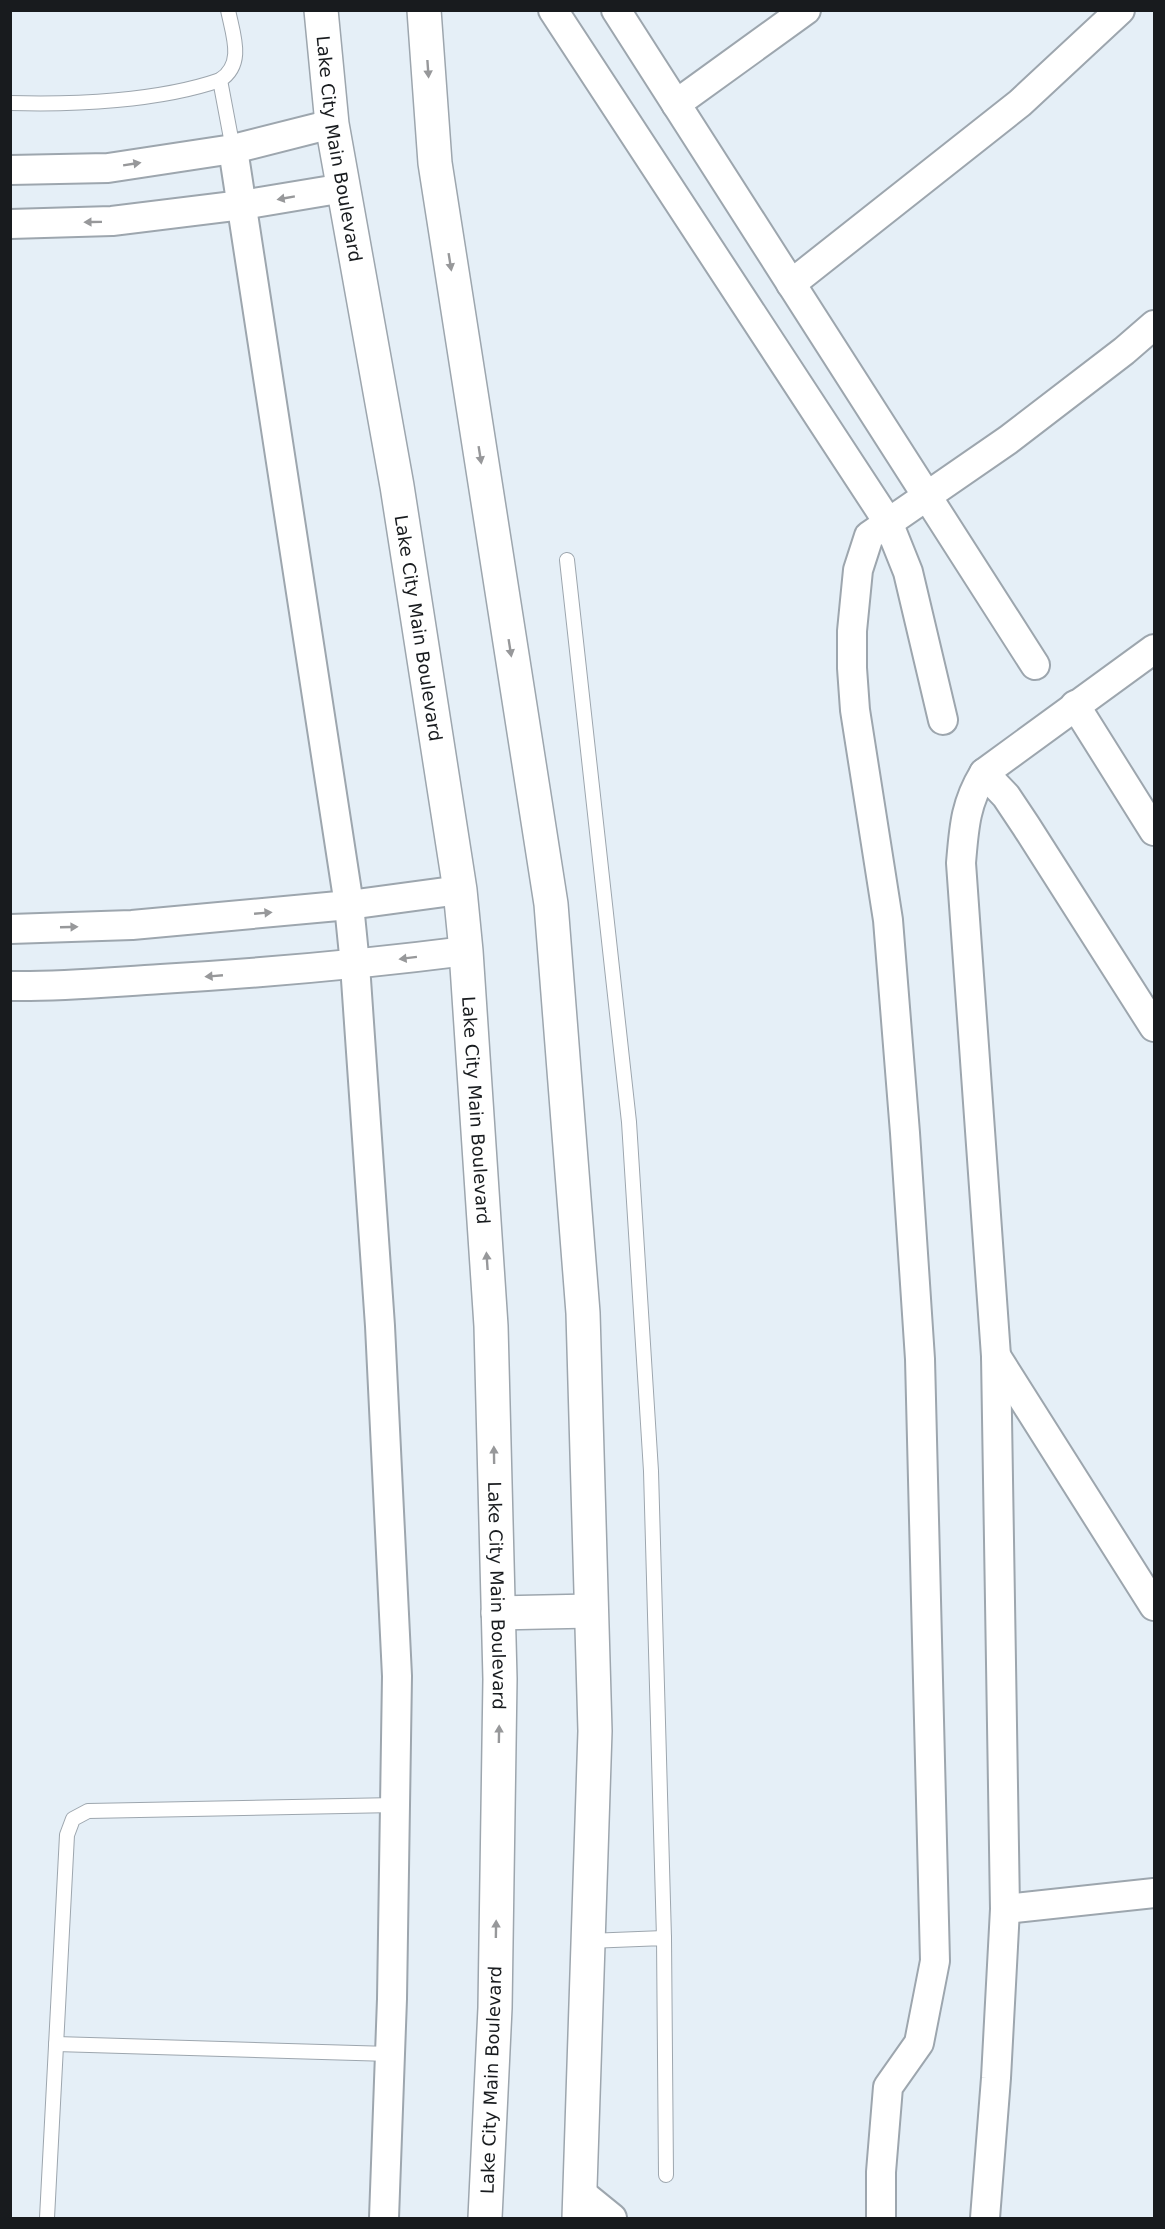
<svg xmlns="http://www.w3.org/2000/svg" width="1165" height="2229" viewBox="0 0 1165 2229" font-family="'DejaVu Sans',sans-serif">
  <rect width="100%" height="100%" fill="#e5eff7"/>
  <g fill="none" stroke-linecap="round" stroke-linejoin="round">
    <g stroke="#9da6ae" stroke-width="16">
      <g id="lane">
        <path d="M228,10C233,35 245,64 220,80L233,149"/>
        <path d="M10,103C74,105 160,101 220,80"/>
        <polyline points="567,560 629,1122 651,1471 664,1938"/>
        <polyline points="588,1941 664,1938 666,2175"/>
        <polyline points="56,2044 390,2054"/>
        <polyline points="47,2218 67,1835 73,1819 88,1811 396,1805"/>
      </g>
    </g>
    <g stroke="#9da6ae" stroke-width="32">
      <g id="street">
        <polyline points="553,10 888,522 908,572 943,720"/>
        <polyline points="616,10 1035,665"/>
        <polyline points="676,104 806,10"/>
        <polyline points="233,149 349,905 355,965 380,1326 397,1676 392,1999 384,2218"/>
        <polyline points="10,170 108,168 233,149 332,124"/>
        <polyline points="10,224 112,221 242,205 344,188"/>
        <polyline points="791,284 1020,103 1120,10"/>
        <polyline points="1075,705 1154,831"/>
        <polyline points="984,773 1006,796 1026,826 1154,1027"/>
        <polyline points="10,929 132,925 349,905 460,890"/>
        <path d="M10,986C61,987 111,982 161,979C263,973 364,964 466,951"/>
        <polyline points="996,1356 1154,1606"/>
        <polyline points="1005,1909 1154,1893"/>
        <polyline points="580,2192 612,2218"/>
        <polyline points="881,2218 881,2172 888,2087 919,2043 935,1961 920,1359 905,1133 888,920 855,710 852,668 852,631 858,570 869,536 1008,440 1124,351 1154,325"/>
        <path d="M985,2218L996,2078L1005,1909L996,1356L961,863C964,828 965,804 984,773L1154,649"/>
      </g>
    </g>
    <g stroke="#9da6ae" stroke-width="36">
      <g id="secondary">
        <path id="s1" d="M321,10L332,124L397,486L460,890L466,951L491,1326L500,1679L495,2008L485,2218"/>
        <polyline points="424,10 435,163 551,904 583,1313 595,1731 579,2218"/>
        <polyline points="498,1613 591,1611"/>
      </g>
    </g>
    <use href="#lane" stroke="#fff" stroke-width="14"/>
    <use href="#street" stroke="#fff" stroke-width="28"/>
    <use href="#secondary" stroke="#fff" stroke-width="33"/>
  </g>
  <defs><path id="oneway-solid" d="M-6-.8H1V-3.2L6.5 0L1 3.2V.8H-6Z" transform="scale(1.5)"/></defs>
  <g fill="#97989a">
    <use href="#oneway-solid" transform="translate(428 69) rotate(86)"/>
    <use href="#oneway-solid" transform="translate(132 164) rotate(-9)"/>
    <use href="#oneway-solid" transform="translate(286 198) rotate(170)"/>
    <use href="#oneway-solid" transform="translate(93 222) rotate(179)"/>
    <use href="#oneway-solid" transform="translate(450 262) rotate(81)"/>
    <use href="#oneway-solid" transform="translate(480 455) rotate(81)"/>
    <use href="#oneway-solid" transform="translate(510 648) rotate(81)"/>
    <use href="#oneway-solid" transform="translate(263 913) rotate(-5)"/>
    <use href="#oneway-solid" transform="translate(69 927) rotate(-2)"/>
    <use href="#oneway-solid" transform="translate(408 958) rotate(173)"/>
    <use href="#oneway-solid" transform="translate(214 976) rotate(175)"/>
    <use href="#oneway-solid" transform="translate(487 1261) rotate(-94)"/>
    <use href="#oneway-solid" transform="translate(494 1455) rotate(-91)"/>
    <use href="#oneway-solid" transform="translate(499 1734) rotate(-89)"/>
    <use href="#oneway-solid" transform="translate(496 1929) rotate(-89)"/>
  </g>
  <g text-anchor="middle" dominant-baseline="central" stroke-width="6" stroke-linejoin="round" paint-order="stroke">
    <g font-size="18" fill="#181b1e" stroke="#fff">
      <text stroke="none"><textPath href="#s1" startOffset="140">Lake City Main Boulevard</textPath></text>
      <text stroke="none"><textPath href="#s1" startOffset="626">Lake City Main Boulevard</textPath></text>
      <text stroke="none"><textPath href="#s1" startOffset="1112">Lake City Main Boulevard</textPath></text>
      <text stroke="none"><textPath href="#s1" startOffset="1598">Lake City Main Boulevard</textPath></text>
      <text transform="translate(491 2080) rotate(-88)">Lake City Main Boulevard</text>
    </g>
  </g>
  <rect width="1165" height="2229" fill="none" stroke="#181b1e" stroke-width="24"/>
</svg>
